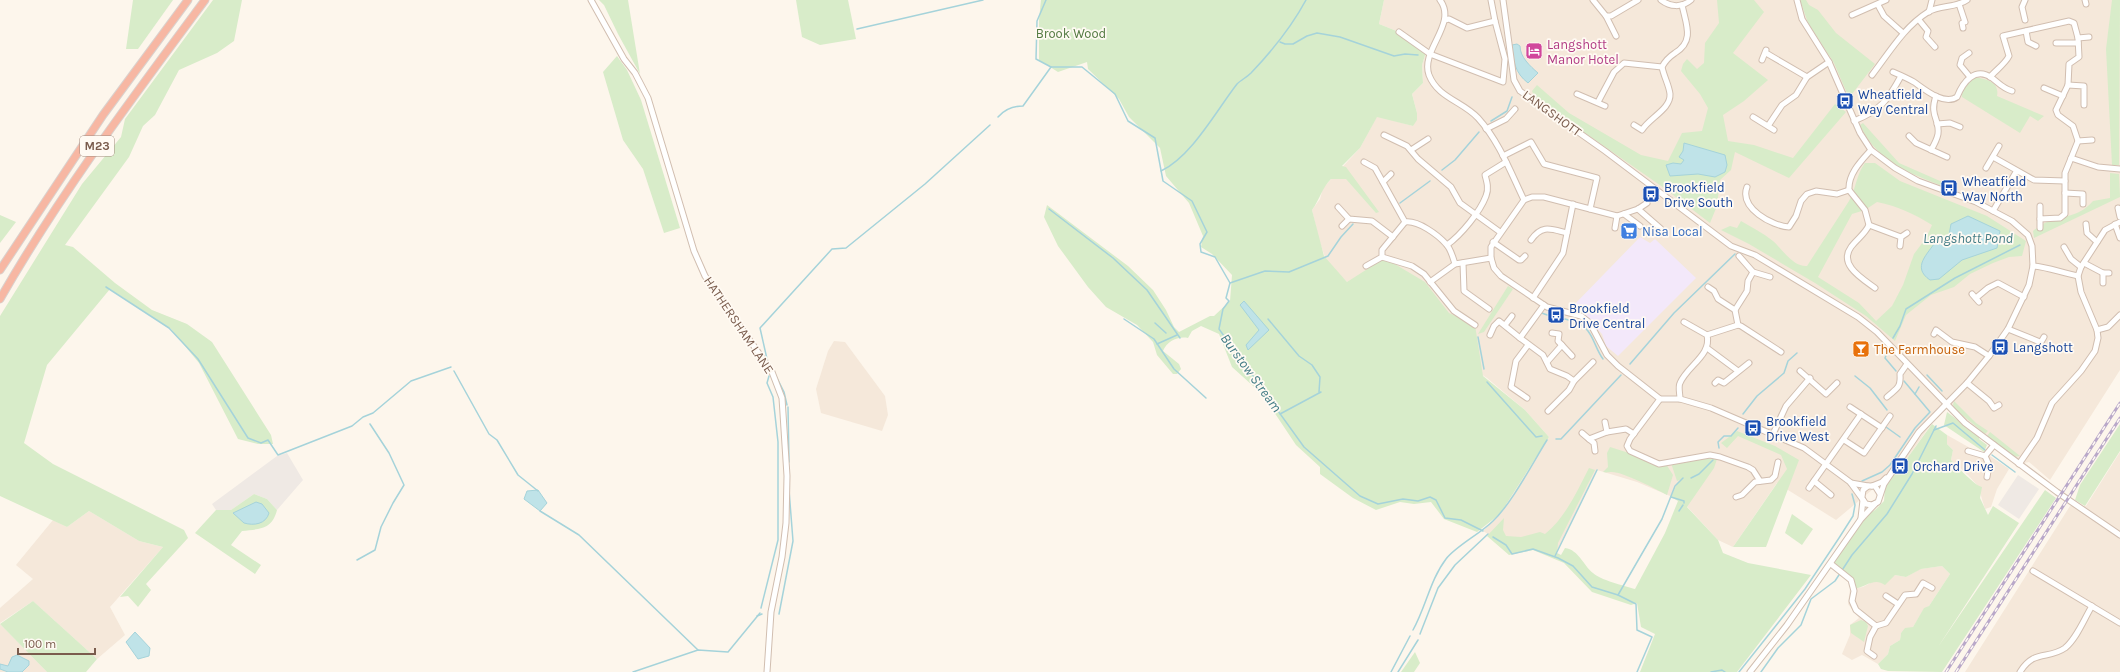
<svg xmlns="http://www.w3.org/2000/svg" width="2120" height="672" viewBox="0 0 2120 672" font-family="Karla,sans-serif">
  <rect width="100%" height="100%" fill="#fdf6ec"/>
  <g fill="#f5e8da">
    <polygon points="1384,0 2120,0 2120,370 2050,480 2029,462 2019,464 1945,405 1903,464 1836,520 1777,483 1733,547 1718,540 1682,501 1637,482 1597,470 1555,556 1533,549 1512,554 1493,537 1483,531 1500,514 1549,437 1525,410 1487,378 1420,336 1391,312 1347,282 1326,260 1319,240 1312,210 1320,199 1323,188 1360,148 1377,116 1413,126 1417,113 1412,94 1423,83 1422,65 1426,52 1399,32 1379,24"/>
    <polygon points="834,341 845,342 885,396 888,415 882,431 821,413 816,389 828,351"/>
    <polygon points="1947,435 1979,453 1987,454 2009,469 1997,489 1991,507 1985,509 1978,486 1968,475 1951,460 1953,450 1947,444"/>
    <polygon points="2120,452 2120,672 1965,672 2070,506 2086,506"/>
    <polygon points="89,511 139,541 163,547 110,607 125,635 97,659 33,601 0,623 0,608 33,579 16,565 53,520 67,527"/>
    <polygon points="1942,566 1950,574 1929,606 1924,609 1913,627 1901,633 1900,640 1890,646 1888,654 1878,664 1862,655 1852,660 1842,654 1850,635 1850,625 1859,618 1848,604 1850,589 1863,587 1874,581 1895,575 1906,577 1920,569"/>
    <polygon points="0,624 47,672 0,672"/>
  </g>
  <g fill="#efe9e4">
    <polygon points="287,453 303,480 277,510 267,499 254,494 231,510 216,510 212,504 277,456"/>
    <polygon points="2018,475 2039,489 2019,519 1998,505"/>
  </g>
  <polygon fill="#f3e8fa" points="1640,237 1650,243 1655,239 1696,278 1618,356 1606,346 1602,334 1581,311 1570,309"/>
  <g fill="#d8ecc9" fill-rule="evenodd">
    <polygon points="133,0 173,0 138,49 126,49"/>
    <polygon points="213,0 242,0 234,41 217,53 179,70 155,115 143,126 129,157 65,245 73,247 115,283 152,310 187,324 212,342 271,435 273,444 258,444 238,439 199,363 171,329 110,289 47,365 24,443 53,464 184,530 188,538 146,584 151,590 138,607 128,596 120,597 163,547 139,541 89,511 67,527 0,496 0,316 82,184 121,137 125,119"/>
    <polygon points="599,0 628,0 640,74 618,34 604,5"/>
    <polygon points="796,0 848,0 856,39 820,45 802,37"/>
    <path d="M1041,0H1384L1379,24L1399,32L1426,52L1422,65L1423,83L1412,94L1417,113V120L1413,126L1377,117L1360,148L1342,166L1346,167L1379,212L1376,213L1346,179H1331C1322,188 1320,199 1312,210L1324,256L1347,282L1383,259L1388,260L1425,282L1449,313L1475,325L1483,376L1525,410L1549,437L1500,514L1477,532L1444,519L1431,502L1414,504L1400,502L1376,510L1353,498L1320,474V467L1296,445L1262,394L1232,367L1219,334L1201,326L1192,331L1188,338C1178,336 1167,341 1163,351L1179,364L1181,369L1177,374H1173L1157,355L1153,342L1137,325L1106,307L1088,287L1058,246L1044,217L1047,205L1128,266L1153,290L1166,310L1174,327L1179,332L1210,316H1214L1230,301L1232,275L1212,254L1201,247L1203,236L1189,203L1166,176L1160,148L1129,117L1119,99L1088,69L1087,62L1058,72L1039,60V20Z"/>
    <polygon points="1717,0 1754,0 1764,12 1733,53 1768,80 1744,101 1723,115 1728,141 1754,145 1793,158 1835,104 1846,112 1789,178 1735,152 1731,170 1720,180 1717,206 1710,223 1664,188 1535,98 1532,91 1537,85 1569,113 1641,155 1668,161 1682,133 1702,131 1708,108 1700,94 1681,71 1683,64 1687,59 1697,69 1704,63 1705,43 1719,23"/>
    <polygon points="1800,0 1806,0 1809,5 1818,10 1836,33 1875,64 1849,98 1834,63 1808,23"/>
    <polygon points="2112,0 2120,0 2119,165 2112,165 2106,49"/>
    <polygon points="617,56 627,70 641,100 680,228 664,233 643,169 623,140 603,72"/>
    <path d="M1975,77C1986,79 2000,82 1997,96L2044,116L2038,121L2030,116L2020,133L1962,97C1961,88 1969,83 1975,77Z"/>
    <path d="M1863,123L1899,163L1956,188L1955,191C1916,175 1879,166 1860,125Z"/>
    <path d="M1865,163H1875L1900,181L1987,216L2026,241L2022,256L2009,257L1993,263L1970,274L1954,287L1931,295L1906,315L1895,341L1866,316L1815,283L1749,244L1721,230L1730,226L1737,228L1741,221C1751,227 1763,233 1773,241C1782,249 1793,267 1807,266L1849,201C1856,189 1856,175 1865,163ZM1877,202C1898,206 1914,214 1932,225L1926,238L1914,254L1903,285L1892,306L1876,321L1859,303L1818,277L1852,214L1865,210Z"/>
    <path d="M2110,173L2119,174L2120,197L2034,238L2033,231C2037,228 2042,224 2047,222C2064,215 2078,218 2093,201L2110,198Z"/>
    <polygon points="0,215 16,222 0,243"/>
    <polygon points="1508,286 1513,289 1484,332 1478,334"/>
    <polygon points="1954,401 1976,423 1988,431 1985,434 1955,409 1953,405"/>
    <polygon points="1947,412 1980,437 1979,439 1987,445 1984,452 1944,425"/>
    <path d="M1932,424L1947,435V444L1953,450L1951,460C1957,466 1975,486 1982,487L1980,498L1988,515L1993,506L2019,523L1938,647L2045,490L2056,498L1942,672L1888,671L1881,669L1878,664L1888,654L1890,646L1900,640L1901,633L1905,628L1913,627L1924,608L1929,606L1950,574L1942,566L1921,569L1906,577L1895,575L1885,585C1874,577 1866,587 1854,589L1851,580L1831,564L1861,519L1875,510L1884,501L1885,487L1891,473L1903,464Z"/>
    <polygon points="2120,424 2120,451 2085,506 2075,500 2080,485"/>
    <polygon points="1737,431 1775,446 1799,460 1766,547 1733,547 1787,469 1781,455 1738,436 1727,448 1721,443"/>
    <polygon points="1990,432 2020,456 2014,457 1987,436"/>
    <path d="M1610,447L1629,453L1659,467L1666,464L1673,475L1667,495C1656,489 1623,472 1612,472C1608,472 1607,473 1603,472L1608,467L1607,453Z"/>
    <path d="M1707,458L1717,459L1714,468L1687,507L1718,540L1723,553L1748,563L1811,575L1737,672H1640L1655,634L1641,627L1637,603L1631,605L1592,592L1564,563L1533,550L1509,555L1487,536L1504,518L1503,530L1506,536L1521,537L1540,532L1545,534C1566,517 1577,491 1589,468L1595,470L1558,543L1557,553L1561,555L1565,548C1579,550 1583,565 1593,573C1600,580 1625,586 1635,589L1665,533L1678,501L1671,497L1678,482L1683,479L1677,481L1671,463Z"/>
    <path d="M254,494L267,499L277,510C272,530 259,529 242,531L231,545L261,565L255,574L195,533L216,510H231Z"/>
    <polygon points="1792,514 1813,529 1802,545 1785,533"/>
    <polygon points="33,601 97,659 86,672 47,672 0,624"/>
    <polygon points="1861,620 1866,622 1868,626 1864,642 1851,633 1850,625"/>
    <polygon points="1415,652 1420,663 1414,672 1401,672"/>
  </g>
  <g fill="#bfe3e8" stroke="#a5d3da">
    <path d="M1517,44L1520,46C1520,57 1530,66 1538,73L1528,83C1515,73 1513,61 1512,45Z"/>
    <polygon points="1684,143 1725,155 1727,165 1725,172 1715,177 1698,174 1670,176 1666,165 1673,163 1681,164 1684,160 1679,157 1683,151"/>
    <path d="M1968,216L2000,231L1997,248L1962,260L1939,279L1930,280C1911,267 1928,254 1936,241H1948L1951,224Z"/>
    <polygon points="1244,301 1269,330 1248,350 1246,345 1259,330 1240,305"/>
    <polygon points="538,490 547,503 540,511 524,499 527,491"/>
    <path d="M256,502L262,504L269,513C266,524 254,526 244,523L233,513Z"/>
    <polygon points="135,632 150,648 149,656 138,659 126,642"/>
    <polygon points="17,655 29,661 29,665 22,672 8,672 0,669 0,664 8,666 12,657"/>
  </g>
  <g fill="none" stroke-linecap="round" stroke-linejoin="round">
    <g stroke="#a5d3da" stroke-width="1.5">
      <polyline points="1046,0 1037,21 1036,59 1051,67 1082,67 1115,94 1128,121 1155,138 1163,181 1192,201 1207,232 1200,244 1201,252 1215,257 1230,283 1226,298 1229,301 1223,309 1219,329 1304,447 1360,496 1378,504 1403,499 1418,501 1430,497 1436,500 1445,518 1461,520 1483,531"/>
      <polyline points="857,29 983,0"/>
      <polyline points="1280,42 1285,44 1293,44 1307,36 1317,33 1340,37 1394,56 1405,54 1418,55"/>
      <path d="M998,117C1005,109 1013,106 1023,106L1051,67"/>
      <polyline points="1491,121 1507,111 1512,97"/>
      <polyline points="1442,170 1455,160 1479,132"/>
      <path d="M1161,171C1192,156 1216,111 1237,84C1241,80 1247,77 1251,73C1272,51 1291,28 1306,0"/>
      <polyline points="1400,203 1430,181"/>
      <polyline points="1049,209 1113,258 1147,290 1180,338"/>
      <polyline points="1230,283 1265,271 1289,272 1328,256 1341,237 1353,224"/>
      <polyline points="106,287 169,328 198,359 248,438 261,443 268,440 278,455 352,426 363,417 373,413 411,381 451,367"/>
      <path d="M1542,313C1558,320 1580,317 1590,334C1595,342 1597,351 1603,359"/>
      <polyline points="1124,319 1154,339 1174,369 1206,398"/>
      <polyline points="1268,319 1299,356 1312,365 1320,377 1319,392"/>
      <polyline points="1155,323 1166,333"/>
      <polyline points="1478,337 1484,369"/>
      <polyline points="1893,338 1900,326 1906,309 1955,278 2020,245"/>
      <polyline points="1157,344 1177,335"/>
      <polyline points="1887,353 1885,358 1896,371"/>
      <polyline points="1630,364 1674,313 1735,254"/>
      <polyline points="771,367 767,359 760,328 832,249 846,248 925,184 990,125"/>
      <polyline points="454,371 489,434 497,440 518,475 538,491"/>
      <polyline points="774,372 784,392 787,405"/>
      <polyline points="1927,375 1942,391"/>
      <polyline points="1855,376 1870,388 1887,410"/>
      <polyline points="1487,382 1536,437 1542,436"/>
      <polyline points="1915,394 1919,387"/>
      <polyline points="788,407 789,462"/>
      <polyline points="1280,414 1321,392"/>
      <polyline points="1743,414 1757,396 1784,373 1788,361 1797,353"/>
      <polyline points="1886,427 1900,437"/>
      <polyline points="1934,430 1953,423 1985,450"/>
      <polyline points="1556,439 1561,439 1621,375"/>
      <polyline points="1719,448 1718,442 1724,436 1731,436 1738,428"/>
      <polyline points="1992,455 2015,472"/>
      <polyline points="1691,478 1699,474 1713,460"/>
      <polyline points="1862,481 1882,472 1890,465 1915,428 1930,412 1904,381"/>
      <polyline points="1671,497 1684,501 1684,503"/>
      <polyline points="540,511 579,535 698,650"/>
      <polyline points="1679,511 1683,505"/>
      <polyline points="1493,537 1506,545 1512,554 1533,549 1558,558 1573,566 1592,587 1618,595 1636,604 1637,630 1652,637 1637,672"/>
      <polyline points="1555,556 1597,470"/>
      <polyline points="357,560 375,550 381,527 393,503 404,485 389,453 370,424"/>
      <polyline points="1618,595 1662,519 1675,486 1683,478"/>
      <polyline points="761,608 778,540 778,442 773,397 767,383 769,376"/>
      <polyline points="779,614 793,541 789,490"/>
      <polyline points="757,616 762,614"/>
      <path d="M1413,630C1426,607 1430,580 1446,559C1456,546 1480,534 1493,521C1512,503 1532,464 1547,440"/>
      <polyline points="1420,634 1438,588 1455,565 1488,534"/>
      <polyline points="633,672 698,650 728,652 760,613"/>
      <polyline points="1391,672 1410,636"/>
      <polyline points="1398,672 1418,640"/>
      <polyline points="1711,672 1722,670 1725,672"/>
      <polyline points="1739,672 1805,589 1839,538 1853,516 1855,505 1852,494"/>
      <polyline points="1761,672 1778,648 1801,625 1811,599 1835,581 1852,555 1887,514 1912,474 1936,426"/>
    </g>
    <g stroke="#d1beb0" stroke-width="7">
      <g id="minor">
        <polyline points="591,0 624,59 635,73 648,98 694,251 705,276 772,372 782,398 787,476 786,523 782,557 771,612 767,672"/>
        <path d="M1440,0C1458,24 1420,50 1429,75C1438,98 1462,101 1478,118C1499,141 1511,173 1524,200"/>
        <polyline points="1503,0 1514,80 1520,91 1605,151 1731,246 1755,255 1858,317 1877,332 1965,423 2057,492 2120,535"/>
        <polyline points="1593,0 1606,16 1611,16 1638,0"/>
        <path d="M1661,0C1670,7 1682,8 1691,0"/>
        <polyline points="2085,0 2086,4"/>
        <polyline points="1959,4 1965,22 1962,23 1963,28"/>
        <polyline points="1878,5 1884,16 1903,33"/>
        <polyline points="1929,12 1932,0"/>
        <polyline points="1852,15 1886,0"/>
        <polyline points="1606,16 1616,36"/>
        <polyline points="1445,20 1449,19 1467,28 1495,21 1491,0"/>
        <polyline points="1919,20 1928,31 1926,37 1935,47"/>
        <polyline points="2025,20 2022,7 2025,0"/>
        <polyline points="2026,31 2028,42 2036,46"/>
        <polyline points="1399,32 1430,54 1503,82 1505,59 1495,21"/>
        <polyline points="2078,38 2089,37"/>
        <polyline points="2056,43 2078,43"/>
        <polyline points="1766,53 1807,77"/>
        <polyline points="1969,53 1962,58 1960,65 1970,77"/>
        <polyline points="1762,60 1766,50"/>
        <path d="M1893,72C1900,75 1907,78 1914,82C1924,89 1944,106 1957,97C1963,82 1975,66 1992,78C2000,84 2002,88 2012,91"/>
        <path d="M1872,75C1889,53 1904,27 1928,12C1940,5 1956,8 1967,0"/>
        <path d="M1990,77C1996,70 2005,64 2009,56L2003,36L2069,21L2074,23L2078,38L2079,57L2069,64L2068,85L2056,110L2058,115L2073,126L2078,141L2065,173V214L2060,218L2040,219V206"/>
        <polyline points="2068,85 2084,86 2084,105"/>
        <polyline points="2044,88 2063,96"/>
        <polyline points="1577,94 1605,106"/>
        <polyline points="1598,102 1614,72 1624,63 1662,67"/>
        <polyline points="1753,117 1774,130"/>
        <path d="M1854,121C1881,110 1888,100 1901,76"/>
        <polyline points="1937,124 1950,123 1960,127"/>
        <path d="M1634,125L1642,130C1649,118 1671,109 1670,94C1669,85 1664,77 1662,67C1665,61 1669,57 1675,53C1695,41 1686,24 1682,5"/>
        <polyline points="1768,126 1782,105 1796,95 1807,77 1829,62"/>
        <polyline points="1486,129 1506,119 1515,109"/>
        <polyline points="1384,135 1407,146 1418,159 1451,187 1460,203 1500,232"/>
        <polyline points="1909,136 1916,143 1947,157"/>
        <polyline points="2078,141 2092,140"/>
        <polyline points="1411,150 1428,139"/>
        <path d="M1871,150C1861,161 1848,174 1849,190L1865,210L1869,225C1865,234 1857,239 1851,247C1838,265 1863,279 1875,288"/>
        <path d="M1931,150C1934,145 1937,139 1938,134C1940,119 1929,116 1936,96"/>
        <polyline points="1503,156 1531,142 1544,164 1597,178 1590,209"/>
        <polyline points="1993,157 2034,180 2065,181"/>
        <polyline points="2071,158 2098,167 2120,169"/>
        <path d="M1364,162L1375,168L1405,222C1418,220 1438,235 1446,244C1451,249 1453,258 1455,264"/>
        <polyline points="1986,168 1999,146"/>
        <polyline points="1383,182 1391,174"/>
        <path d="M1747,187C1739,208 1772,226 1789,227L1796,216L1801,201L1807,194L1816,191L1837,194L1849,190"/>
        <polyline points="2065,193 2083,194 2083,204"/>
        <polyline points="1647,203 1638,209 1617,216 1544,197 1532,197 1524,200 1491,247 1491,258 1494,268 1501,276 1547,307 1581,316 1590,323 1607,355 1618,366 1660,399 1680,399 1711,408 1804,448 1850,482 1866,504 1872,505 1878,502 1884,484 1919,432 1967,383 1989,356 2008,329 2029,285 2033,266 2032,246 2028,235 2012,221 1976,202 1918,181 1895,168 1871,150 1860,133 1829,62 1802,19 1797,0"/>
        <polyline points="1338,207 1349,219 1372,221 1393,237"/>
        <polyline points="2118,208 2120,217"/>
        <polyline points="1638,209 1661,229"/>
        <polyline points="1993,211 2016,172"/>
        <polyline points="1624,214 1640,226"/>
        <polyline points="2086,224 2087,233 2097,242"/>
        <polyline points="2115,224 2120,238"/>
        <polyline points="1869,225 1901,237"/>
        <polyline points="1342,226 1349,219"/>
        <polyline points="1615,228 1617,216"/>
        <polyline points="2040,228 2040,219"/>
        <path d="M1531,240C1542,224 1551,229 1567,233"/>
        <polyline points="1493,242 1519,260 1521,260 1525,256"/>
        <path d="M1447,245C1461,235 1480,212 1486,196C1489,189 1487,182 1485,175L1506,162"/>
        <polyline points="1900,246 1901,237 1907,233"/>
        <polyline points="2064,247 2071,259 2081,267"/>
        <polyline points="1739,256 1753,272 1770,277"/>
        <polyline points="1382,257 1412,266 1424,274 1454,311 1475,325"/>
        <polyline points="1463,263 1464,291 1489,309"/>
        <polyline points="2084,263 2103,273 2109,273"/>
        <polyline points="1366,266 1382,257 1382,250 1405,222"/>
        <path d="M2033,266C2048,267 2062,273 2078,276"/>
        <polyline points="2103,273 2103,283"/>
        <polyline points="1430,282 1455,264 1491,258"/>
        <polyline points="1708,287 1714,291 1718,299 1735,310"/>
        <polyline points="1972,294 1979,302"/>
        <polyline points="1533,298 1563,253 1573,204"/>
        <polyline points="1976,298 1988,288 1998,283 2024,297"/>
        <polyline points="1544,305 1520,338 1543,355 1550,369 1567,376 1574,381 1593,362"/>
        <polyline points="1505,325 1512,316"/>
        <polyline points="1738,325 1735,310 1747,291 1748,281 1753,272"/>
        <polyline points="2008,329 2040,342"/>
        <polyline points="2097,330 2108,327 2120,315"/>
        <polyline points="1552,333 1559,334 1558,341 1572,356"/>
        <polyline points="1934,334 1936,330 1952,342 1975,347 1989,356"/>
        <polyline points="1490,335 1494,326 1499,321 1520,338"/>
        <polyline points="1707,335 1738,325 1741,326 1781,352"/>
        <polyline points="1707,348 1738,371"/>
        <polyline points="2037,349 2044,337"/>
        <polyline points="1547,362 1562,345"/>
        <polyline points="1800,371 1826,394 1837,383"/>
        <polyline points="1715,383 1718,380 1724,383 1749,363"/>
        <polyline points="1967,383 1989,401 1994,408 1999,405"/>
        <path d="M1887,397C1897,388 1901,388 1900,374L1907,364"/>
        <polyline points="1527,398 1511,387 1516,361 1528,345"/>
        <polyline points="1660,399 1630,439 1627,446 1630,451 1659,464 1710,455 1720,457 1748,467 1753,470 1760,481"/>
        <path d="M1680,399C1680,394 1678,387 1680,383C1687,366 1712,355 1707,335L1684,322"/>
        <polyline points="1850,407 1882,428"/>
        <polyline points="1548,411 1569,390 1574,381"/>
        <polyline points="1605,422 1607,432"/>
        <polyline points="1582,433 1589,439 1607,432 1626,429 1634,434"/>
        <polyline points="1773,434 1786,406 1810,378"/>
        <polyline points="1589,439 1594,443 1595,451"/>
        <polyline points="1844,440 1864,453 1890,416"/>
        <polyline points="1968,451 1985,456"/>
        <polyline points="2019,464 2037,438 2052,403 2081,371 2095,351 2098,338 2097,330 2081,292 2078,276 2081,267 2105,230 2120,222"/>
        <polyline points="1987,477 1989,465 1985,456 1994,445"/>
        <polyline points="1814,481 1831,495"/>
        <polyline points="1851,483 1868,486"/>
        <polyline points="1872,486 1882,482 1886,478"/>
        <polyline points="1809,488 1861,414"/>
        <polyline points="1736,497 1742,495 1755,482 1771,480 1775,476 1778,462"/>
        <polyline points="1862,497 1863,490 1868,486 1875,486 1880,494"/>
        <polyline points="1861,518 1863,500"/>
        <polyline points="1831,564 1851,580 1854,591 1852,601 1856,610 1876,626 1886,623 1905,595 1916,594 1923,583 1932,588"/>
        <polyline points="2033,571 2120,623"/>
        <polyline points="1886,596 1898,604"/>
        <polyline points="1874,656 1867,651 1870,637 1876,626"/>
        <polyline points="1750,672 1787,625 1861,519 1875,504"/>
        <path d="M2020,672C2034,649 2048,660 2065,648C2077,638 2084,619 2092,606"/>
      </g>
    </g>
    <g stroke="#dad1cd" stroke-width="9">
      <g id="highway">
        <polyline points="0,270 103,115 188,0"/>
        <path d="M0,299C60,194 133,97 205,0"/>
      </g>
    </g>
    <use href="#minor" stroke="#fff" stroke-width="5"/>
    <use href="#highway" stroke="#f7b7a3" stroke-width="7"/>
    <g stroke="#b9a8c9" stroke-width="3">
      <g id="rail">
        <polyline points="1946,672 2120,403"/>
        <polyline points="1956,672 2120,418"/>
      </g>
    </g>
    <use href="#rail" stroke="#fffaf3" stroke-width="1.5" stroke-dasharray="4.5" stroke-linecap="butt"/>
  </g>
  <defs>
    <g id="hotel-square" transform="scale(0.9)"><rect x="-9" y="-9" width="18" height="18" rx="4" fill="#d1479c" stroke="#fffaf3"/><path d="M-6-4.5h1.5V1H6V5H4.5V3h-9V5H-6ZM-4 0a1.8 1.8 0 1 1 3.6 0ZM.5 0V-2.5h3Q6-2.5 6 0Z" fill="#fff"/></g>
    <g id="bus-square" transform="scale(0.9)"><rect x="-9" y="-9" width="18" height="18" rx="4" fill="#1a4fb4" stroke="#fffaf3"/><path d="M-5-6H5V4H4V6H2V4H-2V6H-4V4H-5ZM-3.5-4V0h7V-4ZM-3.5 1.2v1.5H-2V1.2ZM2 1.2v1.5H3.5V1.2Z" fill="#fff"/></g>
    <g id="supermarket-square" transform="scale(0.9)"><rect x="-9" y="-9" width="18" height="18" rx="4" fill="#3f7fe0" stroke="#fffaf3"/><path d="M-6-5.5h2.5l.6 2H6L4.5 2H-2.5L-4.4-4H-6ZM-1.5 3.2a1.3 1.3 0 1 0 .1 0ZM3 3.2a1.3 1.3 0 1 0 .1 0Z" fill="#fff"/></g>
    <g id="bar-square" transform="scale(0.9)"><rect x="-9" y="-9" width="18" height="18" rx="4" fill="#e8710a" stroke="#fffaf3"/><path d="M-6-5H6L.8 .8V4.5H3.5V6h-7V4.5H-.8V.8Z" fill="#fff"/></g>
  </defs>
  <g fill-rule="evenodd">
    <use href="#hotel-square" x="1534" y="51"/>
    <use href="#bus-square" x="1845" y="101"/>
    <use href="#bus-square" x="1949" y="188"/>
    <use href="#bus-square" x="1651" y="194"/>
    <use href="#supermarket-square" x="1629" y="231"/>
    <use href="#bus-square" x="1556" y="315"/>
    <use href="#bus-square" x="2000" y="347"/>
    <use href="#bar-square" x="1861" y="349"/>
    <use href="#bus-square" x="1753" y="428"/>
    <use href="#bus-square" x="1900" y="466"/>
  </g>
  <g text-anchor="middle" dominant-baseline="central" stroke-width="3.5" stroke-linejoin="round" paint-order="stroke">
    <rect fill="#fffaf3" stroke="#a28b7f" stroke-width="1" x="80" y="136" width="34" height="20" rx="3"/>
    <g font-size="12" font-weight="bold" fill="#7a5c4d">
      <text x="97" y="146">M23</text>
    </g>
    <g font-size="13" fill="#537a41" stroke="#fffaf3">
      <text x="1071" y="33">Brook Wood</text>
    </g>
    <g font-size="13" fill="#b23c85" stroke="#fffaf3" text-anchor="start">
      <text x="1547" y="44">Langshott<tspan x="1547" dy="15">Manor Hotel</tspan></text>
    </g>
    <g font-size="13" fill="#164399" stroke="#fffaf3" text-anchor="start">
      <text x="1858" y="94">Wheatfield<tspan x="1858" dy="15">Way Central</tspan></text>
      <text x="1962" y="181">Wheatfield<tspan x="1962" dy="15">Way North</tspan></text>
      <text x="1664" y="187">Brookfield<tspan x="1664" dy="15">Drive South</tspan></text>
      <text x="1569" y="308">Brookfield<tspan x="1569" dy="15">Drive Central</tspan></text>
      <text x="2013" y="347">Langshott</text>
      <text x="1766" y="421">Brookfield<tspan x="1766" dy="15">Drive West</tspan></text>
      <text x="1913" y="466">Orchard Drive</text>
    </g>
    <g font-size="13" fill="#7a5c4d" stroke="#fffaf3">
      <text transform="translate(1552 113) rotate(36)">LANGSHOTT</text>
      <text transform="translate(739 325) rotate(56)">HATHERSHAM LANE</text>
    </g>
    <g font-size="13" fill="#366cbe" stroke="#fffaf3" text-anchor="start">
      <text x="1642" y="231">Nisa Local</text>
    </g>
    <g font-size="13" fill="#c56008" stroke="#fffaf3" text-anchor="start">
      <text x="1874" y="349">The Farmhouse</text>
    </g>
    <g font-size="14" font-style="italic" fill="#437c86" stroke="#fffaf3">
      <text x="1968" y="238">Langshott Pond</text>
      <text transform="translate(1251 373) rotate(54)">Burstow Stream</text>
    </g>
  </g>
  <path d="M18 648v6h77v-6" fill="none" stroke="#7a5c4d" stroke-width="2"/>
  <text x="24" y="648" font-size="12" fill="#7a5c4d" stroke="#fffaf3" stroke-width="3" paint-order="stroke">100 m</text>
</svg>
